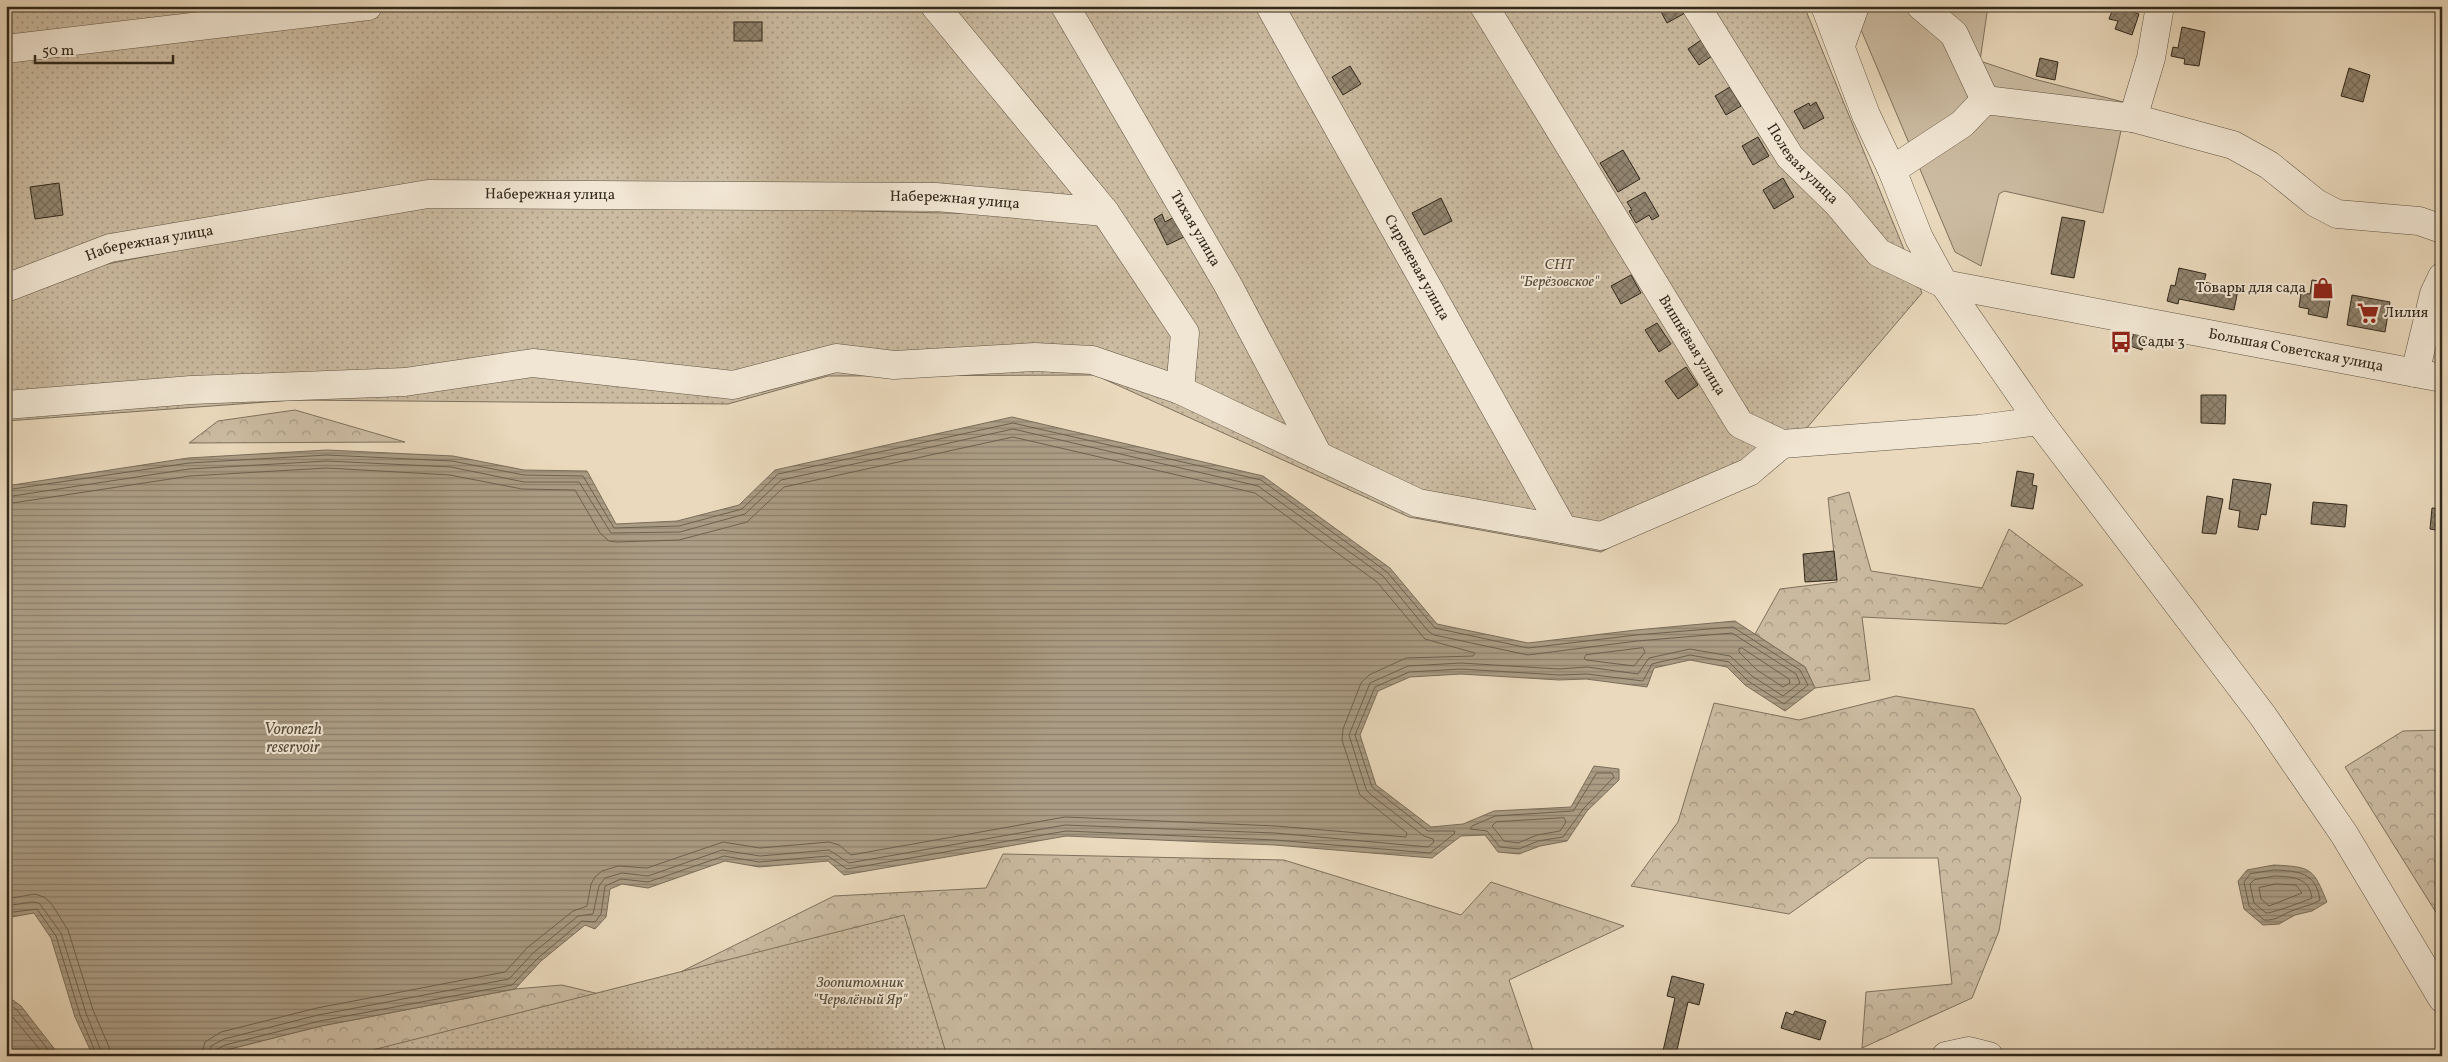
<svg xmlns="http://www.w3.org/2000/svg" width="2448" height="1062" viewBox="0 0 2448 1062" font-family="Vollkorn,serif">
  <defs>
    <pattern id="forest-crowns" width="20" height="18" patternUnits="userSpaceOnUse" patternTransform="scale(1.25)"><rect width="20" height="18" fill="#cbbba1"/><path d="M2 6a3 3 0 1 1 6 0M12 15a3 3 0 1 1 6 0" fill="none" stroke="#a59882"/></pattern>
    <pattern id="park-dots" width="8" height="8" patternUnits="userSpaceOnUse" patternTransform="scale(1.25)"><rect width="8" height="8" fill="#cbbba1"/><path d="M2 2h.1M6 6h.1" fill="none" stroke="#a59882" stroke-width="1.8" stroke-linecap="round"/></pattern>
    <pattern id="water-rules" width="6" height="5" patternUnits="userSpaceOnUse" patternTransform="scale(1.25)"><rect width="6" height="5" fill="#ab9d85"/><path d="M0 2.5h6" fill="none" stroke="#8c806c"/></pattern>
    <pattern id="building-cross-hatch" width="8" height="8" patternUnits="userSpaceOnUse" patternTransform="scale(1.25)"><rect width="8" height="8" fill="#91846f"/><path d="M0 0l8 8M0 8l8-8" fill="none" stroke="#776c5a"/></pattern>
  </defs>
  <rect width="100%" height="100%" fill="#ead9bc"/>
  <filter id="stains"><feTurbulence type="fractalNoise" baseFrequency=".004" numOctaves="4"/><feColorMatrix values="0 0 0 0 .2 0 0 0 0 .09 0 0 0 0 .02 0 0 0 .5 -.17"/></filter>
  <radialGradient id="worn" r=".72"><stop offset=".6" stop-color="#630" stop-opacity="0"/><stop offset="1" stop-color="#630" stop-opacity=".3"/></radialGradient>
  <polygon fill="#cbbba1" stroke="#7e725e" points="1851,6 1988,6 1980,61 2034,79 2127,103 2103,213 2004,191 1999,194 1981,266 1955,252"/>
  <g fill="url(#forest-crowns)" stroke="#7e725e">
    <polygon points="295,410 405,442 189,443 218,421"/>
    <polygon points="1849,492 1871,571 1982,588 2009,529 2083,585 2006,624 1862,617 1870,680 1815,688 1805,667 1755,634 1780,589 1837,582 1828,498"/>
    <polygon points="1896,696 1974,709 2021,798 1999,931 1972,998 1862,1048 1866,992 1952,984 1938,858 1868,858 1789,914 1631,886 1678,822 1714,703 1799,720"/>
    <polygon points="2442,730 2442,922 2345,767 2403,731"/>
    <polygon points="1003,854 1284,860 1461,915 1491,882 1624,926 1509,980 1535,1056 216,1056 226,1050 321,1026 515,989 562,985 624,1000 834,896 986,888"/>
  </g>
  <g fill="url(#park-dots)" stroke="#7e725e">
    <polygon points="6,6 922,6 1089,203 423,195 6,277"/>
    <polygon points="935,6 1804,6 1922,293 1782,457 1601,552 1409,517 1095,375 828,376 728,404 294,400 6,421 6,284 427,201 1117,217"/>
    <polygon points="904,915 947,1056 349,1056"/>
  </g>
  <g fill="url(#water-rules)" stroke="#7a6e5b">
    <polygon points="1012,417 1263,476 1390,568 1437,624 1528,643 1636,630 1735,621 1805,667 1815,688 1785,711 1745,685 1727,667 1690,660 1654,668 1647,687 1586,679 1559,680 1461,674 1410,677 1378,691 1360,735 1376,785 1431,827 1463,824 1494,811 1571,807 1594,766 1619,769 1619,780 1587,811 1567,841 1540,846 1519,854 1498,852 1485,835 1461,836 1432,858 1275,845 1066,836 844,875 828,861 759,867 725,861 648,888 622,884 610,889 606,917 595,929 585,925 541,961 515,989 321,1026 226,1050 216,1056 93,1056 75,1017 51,938 34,913 6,918 6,486 188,458 327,450 453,456 524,470 587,471 616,524 677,521 739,505 775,470"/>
    <path d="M2274,865C2312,867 2313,868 2327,902L2312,911L2295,915L2279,924L2263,925L2244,909L2238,881L2247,870Z"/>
    <polygon points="6,995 21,1006 60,1056 6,1056"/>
  </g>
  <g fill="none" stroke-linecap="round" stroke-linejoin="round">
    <g stroke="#6e6250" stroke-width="1">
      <polyline points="6,490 189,463 327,455 452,461 524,475 583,476 614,528 679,526 742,509 778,474 1013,423 1261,480 1387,572 1435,628 1528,648 1636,635 1733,627 1800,670 1808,685 1784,704 1748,681 1729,662 1690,655 1652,664 1643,681 1587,674 1559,675 1461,669 1409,672 1375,687 1355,735 1372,787 1428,831 1455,831 1454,834 1430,853 1275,840 1066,831 847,869 828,856 759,862 724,856 648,882 621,879 605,886 601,914 595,922 582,921 538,958 512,985 320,1021 225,1045 216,1050 214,1056"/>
      <polyline points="6,497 189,469 327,461 451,467 524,482 579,482 611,533 680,532 745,514 781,480 1013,429 1258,486 1383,576 1428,631 1434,635 1528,655 1637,641 1732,633 1796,674 1800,683 1783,696 1752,676 1730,656 1690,649 1649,658 1638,674 1587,667 1559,669 1461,663 1408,666 1370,683 1349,735 1366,789 1370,794 1424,836 1433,839 1434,842 1428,847 1275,833 1065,825 849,863 829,850 760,856 722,850 648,876 622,873 605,878 599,886 593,914 578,916 533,953 509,979 318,1015 224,1039 211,1046 208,1056"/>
      <polyline points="6,504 190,476 327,468 450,475 522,489 575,490 600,533 609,541 617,542 679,540 747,522 784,487 1013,437 1255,493 1377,582 1425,639 1475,653 1473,656 1406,658 1369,675 1361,683 1343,729 1342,740 1360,795 1407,833 1406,837 1276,826 1065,817 851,855 839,845 829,842 760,848 723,842 647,868 618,866 602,871 595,877 591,884 587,906 573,911 528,947 505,972 317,1008 221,1032 205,1042 201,1056"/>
      <polygon points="1643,648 1645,652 1634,666 1586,660 1584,658 1586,655"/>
      <polygon points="1742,648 1789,679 1790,683 1783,687 1757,670 1739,652 1739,649"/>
      <polygon points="1597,773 1612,773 1614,777 1584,808 1563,837 1538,841 1519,849 1500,847 1487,831 1470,829 1472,826 1495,816 1573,811"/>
      <polygon points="1564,818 1566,822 1560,831 1537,835 1518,843 1504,841 1492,826 1496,822"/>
      <path d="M2274,870C2298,871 2316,872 2320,900C2311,906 2303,906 2294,910C2282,914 2277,921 2264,920L2249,906L2244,882L2250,874Z"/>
      <path d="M2275,876C2293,877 2309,877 2312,898C2308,900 2270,914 2266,913L2254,903L2250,884L2254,880Z"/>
      <polygon points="2276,884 2296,885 2302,893 2269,906 2261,899 2259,888"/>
      <polyline points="6,899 35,894 44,897 51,903 68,930 93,1010 109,1047 111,1056"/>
      <polyline points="6,906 32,902 39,903 61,933 86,1013 103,1056"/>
      <polyline points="6,913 37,909 56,936 80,1015 97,1056"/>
      <polyline points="6,1001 17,1010 53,1056"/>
      <polyline points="6,1009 45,1056"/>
    </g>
  </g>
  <g fill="url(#building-cross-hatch)" stroke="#31281b">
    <polygon points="1662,6 1682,6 1685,13 1667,23 1659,8"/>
    <polygon points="2114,6 2129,6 2128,10 2139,14 2132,35 2115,29 2118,21 2109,19"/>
    <rect x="734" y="22" width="28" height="19"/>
    <polygon points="2182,27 2205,32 2199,66 2184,64 2185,59 2171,56 2173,47 2178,48"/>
    <polygon points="1704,38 1715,54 1699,65 1688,49"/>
    <polygon points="2040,58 2058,62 2055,80 2036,76"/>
    <polygon points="1350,66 1361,84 1343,95 1332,77"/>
    <polygon points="2349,68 2370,75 2363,102 2341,96"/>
    <polygon points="1730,87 1741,106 1726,115 1715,96"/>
    <polygon points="1816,102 1824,118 1804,129 1794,111 1809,103 1810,106"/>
    <polygon points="1758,137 1769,156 1753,165 1742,146"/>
    <polygon points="1623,150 1640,179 1618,192 1600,163"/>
    <polygon points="1783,178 1794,197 1774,209 1763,190"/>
    <polygon points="59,183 63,215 35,219 30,187"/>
    <polygon points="1645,192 1659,216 1652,220 1649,215 1636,223 1629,211 1632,210 1627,202"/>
    <polygon points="1441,198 1452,221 1424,235 1412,213"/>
    <polygon points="1162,214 1165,222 1174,217 1184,237 1167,245 1154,219"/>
    <polygon points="2062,217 2085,221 2074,278 2051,274"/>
    <polygon points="2179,268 2206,274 2204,282 2238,290 2234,310 2179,299 2178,304 2167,301 2171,285 2175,286"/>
    <polygon points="1631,275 1641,293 1621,304 1611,286"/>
    <polygon points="2312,280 2333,283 2327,318 2308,314 2309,309 2299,307 2301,293 2310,294"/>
    <polygon points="2352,295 2390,302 2385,332 2347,325"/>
    <polygon points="1657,323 1671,344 1659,352 1645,330"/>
    <polygon points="2134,333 2146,337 2142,350 2130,346"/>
    <polygon points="1686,367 1698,385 1678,399 1665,381"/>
    <polygon points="2201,395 2226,395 2225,424 2201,423"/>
    <polygon points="2017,471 2034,474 2032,485 2037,486 2033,509 2011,506"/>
    <polygon points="2233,479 2271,484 2266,515 2261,514 2258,530 2238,527 2240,511 2229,509"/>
    <polygon points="2207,496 2223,499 2216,534 2202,533"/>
    <polygon points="2313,502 2347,505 2345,527 2311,524"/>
    <polygon points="2432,508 2442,509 2442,531 2430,529"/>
    <polygon points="1834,551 1837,580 1805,582 1803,554"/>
    <polygon points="1672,976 1704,984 1699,1005 1688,1002 1676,1054 1663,1051 1675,998 1667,996"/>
    <polygon points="1795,1011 1826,1021 1820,1040 1781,1028 1786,1012 1793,1015"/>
  </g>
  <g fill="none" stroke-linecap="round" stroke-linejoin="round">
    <g stroke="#5f5443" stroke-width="29">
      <g id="minor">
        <polyline points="935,6 1105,212 1185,333 1180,390"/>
        <path id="s1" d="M1065,6L1228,285L1317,453"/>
        <path id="s2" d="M1270,6L1563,529"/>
        <path id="s3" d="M1484,6L1740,424L1782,444L1979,429L2039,421"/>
        <path id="s4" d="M1696,6L1790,157L1838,204L1879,253L1944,284L2442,378"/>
        <polyline points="1825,6 1866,115 1892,170 1919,238 1944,284 2039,421 2263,716 2344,834 2442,998"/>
        <polyline points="1921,6 1954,34 1985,100 2133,118 2233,145 2269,165 2316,203 2337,214 2419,221 2442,229"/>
        <polyline points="1841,45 1855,6"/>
        <polyline points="6,49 368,6"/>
        <polyline points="2133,118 2151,58 2160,6"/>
        <polyline points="1892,170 1962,124 1985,100"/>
        <path id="s5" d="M6,288L110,248L428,194L936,197L1105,212"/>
        <polyline points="2415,373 2434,294 2442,277"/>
        <polyline points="6,405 191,390 405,382 533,363 733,385 836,358 894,365 1035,357 1092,360 1180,390 1418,503 1601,536 1749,472 1782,444"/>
        <polyline points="1946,1056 1969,1051 1989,1056"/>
      </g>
    </g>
    <use href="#minor" stroke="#f1e6d3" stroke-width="28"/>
  </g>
  <defs>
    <g id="shop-bare" transform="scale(1.725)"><path d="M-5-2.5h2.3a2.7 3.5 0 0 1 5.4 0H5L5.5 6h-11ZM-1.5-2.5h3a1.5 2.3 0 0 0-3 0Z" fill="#8f2418" stroke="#f1e6d3" stroke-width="2.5" paint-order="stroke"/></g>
    <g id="supermarket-bare" transform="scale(1.725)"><path d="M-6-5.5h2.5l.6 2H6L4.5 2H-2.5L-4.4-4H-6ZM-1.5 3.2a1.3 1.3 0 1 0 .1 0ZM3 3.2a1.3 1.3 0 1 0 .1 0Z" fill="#8f2418" stroke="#f1e6d3" stroke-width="2.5" paint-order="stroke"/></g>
    <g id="bus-bare" transform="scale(1.725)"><path d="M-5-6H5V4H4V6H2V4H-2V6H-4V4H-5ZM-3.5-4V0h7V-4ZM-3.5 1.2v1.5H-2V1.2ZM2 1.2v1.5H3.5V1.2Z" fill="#8f2418" stroke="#f1e6d3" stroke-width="2.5" paint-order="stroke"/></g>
  </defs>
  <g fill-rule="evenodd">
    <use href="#shop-bare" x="2323" y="288"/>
    <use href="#supermarket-bare" x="2368" y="313"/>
    <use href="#bus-bare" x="2121" y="342"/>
  </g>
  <g text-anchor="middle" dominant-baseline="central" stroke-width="4" stroke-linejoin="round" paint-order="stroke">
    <g font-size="15" fill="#31281b" stroke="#f1e6d3">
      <text stroke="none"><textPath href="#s4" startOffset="191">Полевая улица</textPath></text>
      <text stroke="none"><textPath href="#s5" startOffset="556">Набережная улица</textPath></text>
      <text stroke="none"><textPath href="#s5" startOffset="961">Набережная улица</textPath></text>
      <text stroke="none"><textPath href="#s1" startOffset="258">Тихая улица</textPath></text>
      <text stroke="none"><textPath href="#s5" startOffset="151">Набережная улица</textPath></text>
      <text stroke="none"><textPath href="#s2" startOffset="300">Сиреневая улица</textPath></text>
      <text stroke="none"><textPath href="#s3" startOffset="398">Вишнёвая улица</textPath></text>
      <text stroke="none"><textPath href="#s4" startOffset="739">Большая Советская улица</textPath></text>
    </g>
    <g font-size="15" font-style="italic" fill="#584d3c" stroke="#f1e6d3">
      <text x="1559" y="265">СНТ<tspan x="1559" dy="17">"Берёзовское"</tspan></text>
      <text x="860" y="983">Зоопитомник<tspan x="860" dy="17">"Червлёный Яр"</tspan></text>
    </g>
    <g font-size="15" fill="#31281b" stroke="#f1e6d3" text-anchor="start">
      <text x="2306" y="288" text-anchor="end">Товары для сада</text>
      <text x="2384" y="313">Лилия</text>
      <text x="2138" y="342">Сады 3</text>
    </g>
    <g font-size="16" font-style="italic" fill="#564b3b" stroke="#f1e6d3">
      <text x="293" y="730">Voronezh<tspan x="293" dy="18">reservoir</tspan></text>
    </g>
  </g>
  <rect width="2448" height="1062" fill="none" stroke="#ead9bc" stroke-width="25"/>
  <rect x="8" y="8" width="2433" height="1047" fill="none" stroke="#31281b" stroke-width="2.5"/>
  <rect x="12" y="12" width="2423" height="1037" fill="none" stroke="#31281b"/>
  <path d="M35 55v8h138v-8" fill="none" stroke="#31281b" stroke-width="2.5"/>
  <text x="42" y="55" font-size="15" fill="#31281b" stroke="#f1e6d3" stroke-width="4" paint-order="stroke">50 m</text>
  <rect width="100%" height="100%" filter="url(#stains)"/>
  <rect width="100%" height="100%" fill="url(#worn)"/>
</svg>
